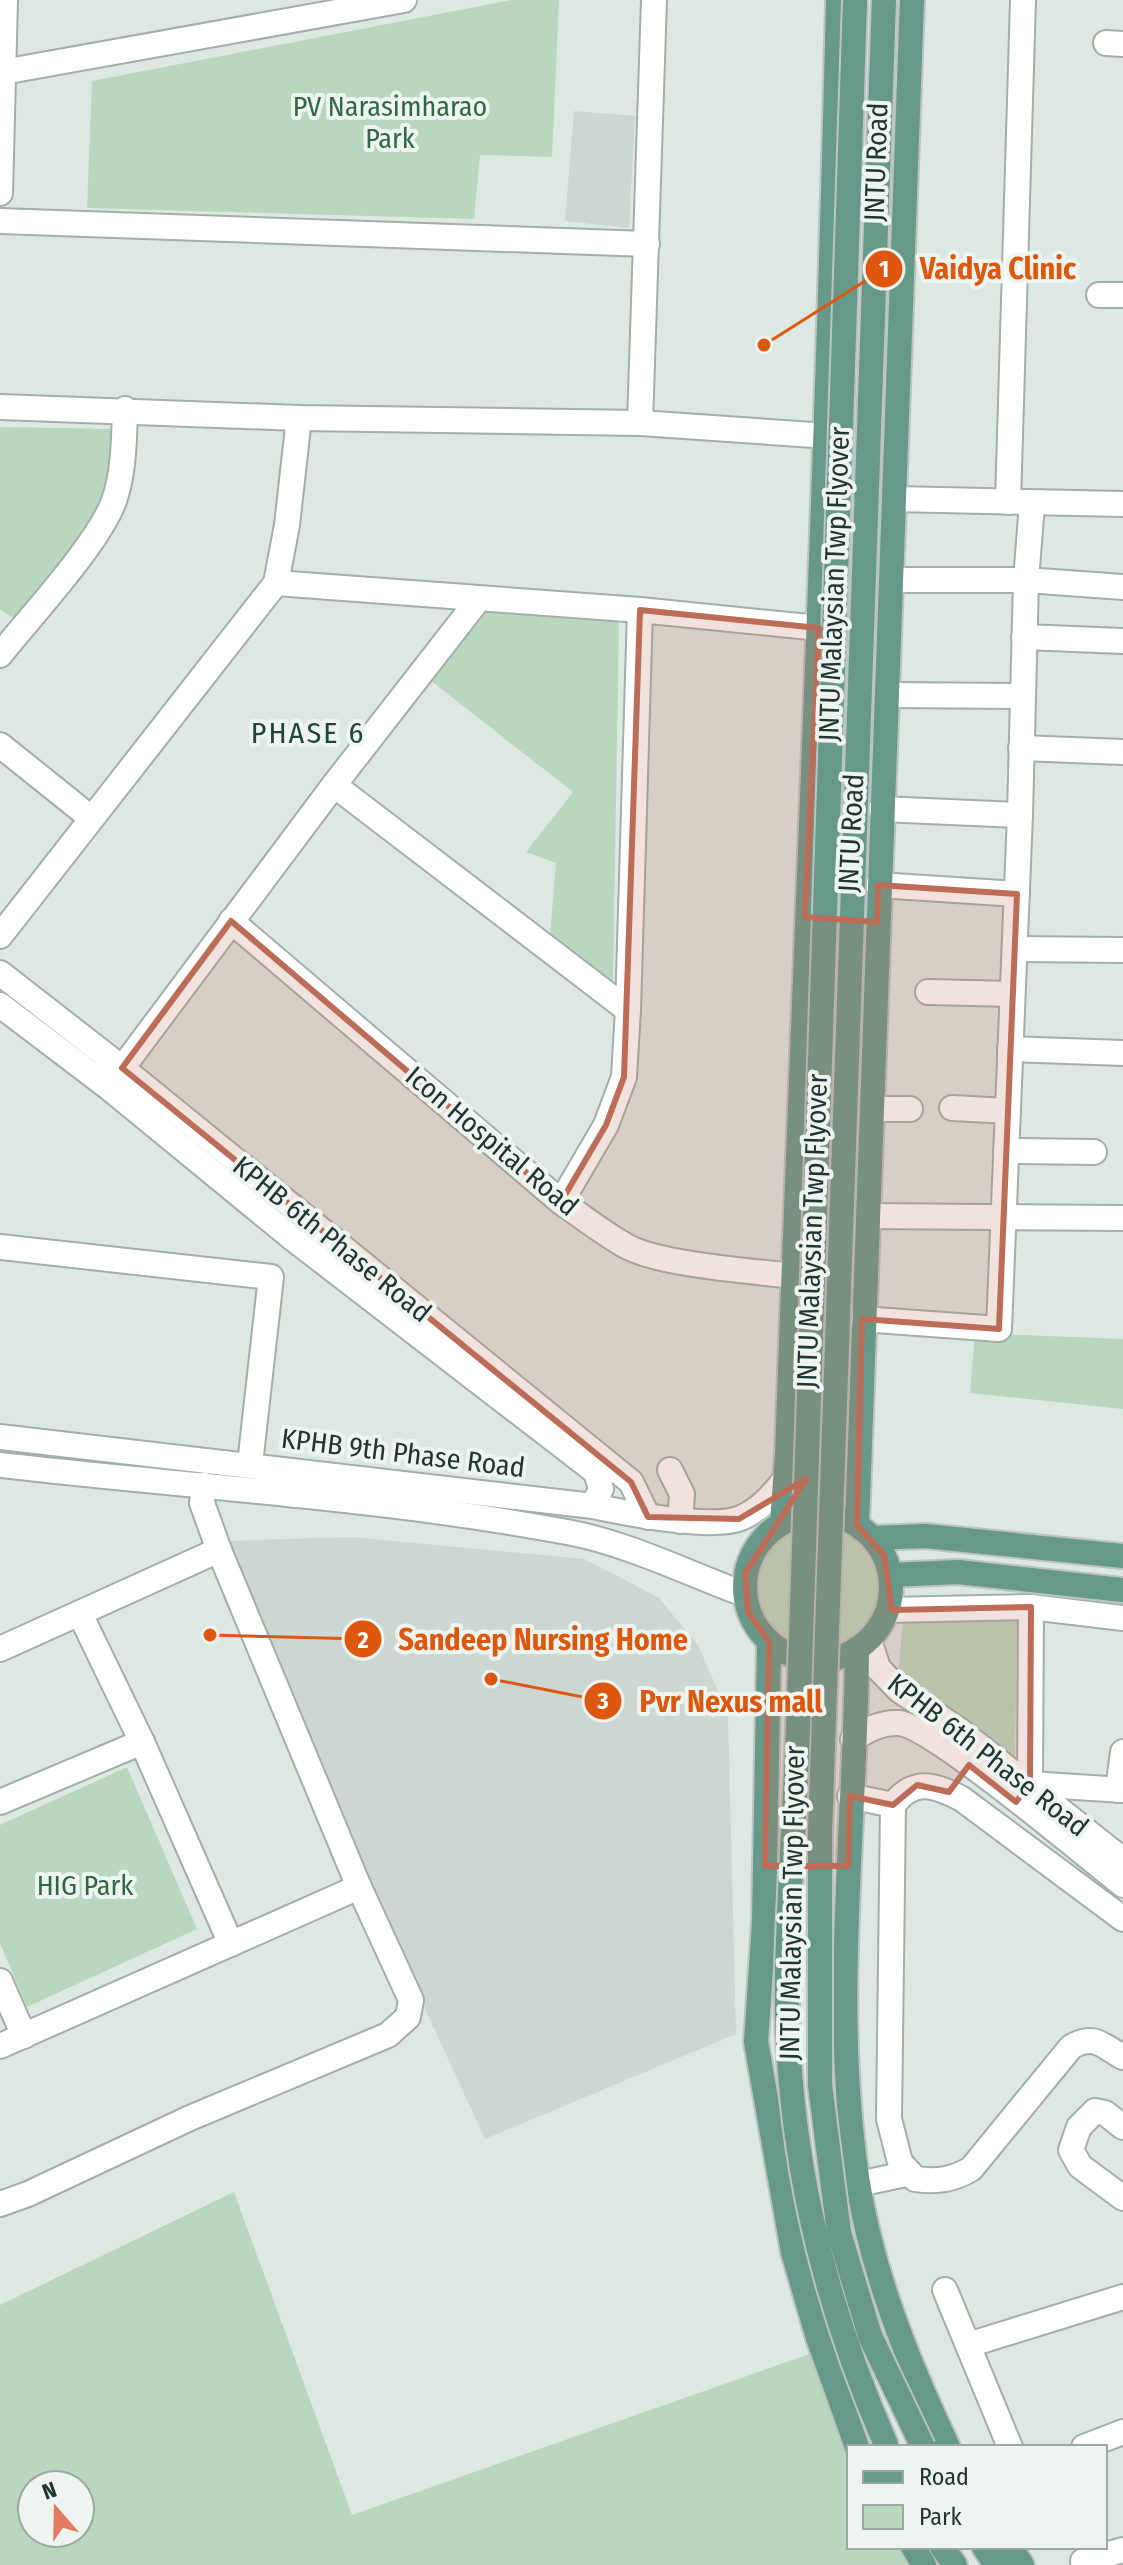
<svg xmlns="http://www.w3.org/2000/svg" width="1123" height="2565" viewBox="0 0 1123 2565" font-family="'Fira Sans Condensed',sans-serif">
  <rect width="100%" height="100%" fill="#dee8e3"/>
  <g fill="#ccd7d2">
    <polygon points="574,111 635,116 629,228 565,221"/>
    <polygon points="351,1537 585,1559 659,1598 698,1645 728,1714 736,2034 485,2139 373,1896 226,1541"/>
  </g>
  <g fill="#b9d7bf" fill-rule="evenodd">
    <polygon points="511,0 559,0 552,157 480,155 474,219 87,208 92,81"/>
    <polygon points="0,427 117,429 116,454 99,517 15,620 0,609"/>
    <polygon points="484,610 619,618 613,982 550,935 556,863 526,852 573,792 430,680"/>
    <polygon points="975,1333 1123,1339 1123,1409 970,1393"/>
    <circle cx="816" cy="1586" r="64"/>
    <polygon points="1017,1619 1015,1760 898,1674 903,1620"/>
    <polygon points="127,1767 197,1929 27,2007 0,1943 0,1825"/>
    <path d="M234,2192L352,2515L815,2352L849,2447V2547H909L921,2565H0V2305ZM32,2485H80V2533H32Z"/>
  </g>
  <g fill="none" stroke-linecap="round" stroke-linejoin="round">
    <g stroke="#a2afa9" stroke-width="28">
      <g id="minor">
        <polyline points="1106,43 1123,44"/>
        <polyline points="3,72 404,0"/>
        <polyline points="0,193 5,0"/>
        <polyline points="0,221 647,244"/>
        <polyline points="1099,295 1123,295"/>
        <polyline points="0,407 299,418 640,423 828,436"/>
        <polyline points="640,423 654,0"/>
        <polyline points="895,499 1123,504"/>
        <polyline points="1008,502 1023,0"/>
        <polyline points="893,580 1026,580 1123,587"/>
        <polyline points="276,583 640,610"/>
        <polyline points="1024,637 1123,641"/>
        <path d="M0,655C31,616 98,544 114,501C124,472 124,440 125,409"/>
        <polyline points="888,695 1022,696"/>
        <polyline points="0,745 91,818"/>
        <polyline points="1021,748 1123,752"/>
        <polyline points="334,785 628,1010 640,610 819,628"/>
        <polyline points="881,809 1020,815"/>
        <polyline points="878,885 1017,894"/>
        <path d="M231,921L561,1202C583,1217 604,1234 628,1247C663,1265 752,1271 793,1276"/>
        <polyline points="0,936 276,583 287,525 299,418"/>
        <polyline points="1015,949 1123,950"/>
        <polyline points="0,973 122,1068 631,1482 648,1517"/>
        <polyline points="928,992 1012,994"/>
        <polyline points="0,1005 108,1087 291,1237 596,1472 601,1489 593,1506"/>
        <polyline points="1010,1049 1123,1053"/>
        <polyline points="114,1079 334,785 478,600"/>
        <polyline points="952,1108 1008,1111"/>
        <polyline points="873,1109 910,1109"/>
        <polyline points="1006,1151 1094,1152"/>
        <polyline points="561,1202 606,1125 624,1077 628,1010"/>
        <polyline points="869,1216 1123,1218"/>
        <polyline points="0,1247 271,1277 250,1464"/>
        <polyline points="862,1319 999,1329 1020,815 1026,580 1032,504"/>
        <path d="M0,1437L593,1506C625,1513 712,1530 741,1518C759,1510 771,1497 783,1482"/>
        <path d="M0,1465C189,1487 380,1497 567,1532C627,1543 687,1573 744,1594"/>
        <polyline points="670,1470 682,1494 680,1521"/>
        <polyline points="887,1610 1031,1607 1123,1618"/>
        <polyline points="80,1614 142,1742 231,1944"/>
        <polyline points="869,1640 878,1668 899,1690 959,1730 1123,1860"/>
        <polyline points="0,1649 219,1550"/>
        <path d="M853,1739C867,1730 881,1722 899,1723C933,1726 1086,1856 1123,1885"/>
        <polyline points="1030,1784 1123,1790"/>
        <polyline points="1118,1790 1123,1752"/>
        <polyline points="1023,1794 1030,1784 1031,1607"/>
        <polyline points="850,1796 893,1805"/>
        <polyline points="0,1802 142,1742"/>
        <path d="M1123,1919L962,1799C935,1785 914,1777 893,1805L889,2119L900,2162L915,2179C937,2182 952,2180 971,2169L1071,2047C1095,2033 1102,2046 1123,2057"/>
        <polyline points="0,1981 24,2036"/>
        <polyline points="0,2046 359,1887"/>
        <polyline points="1123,2127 1105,2113 1095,2111 1079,2127 1071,2150 1080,2166 1123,2198"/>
        <polyline points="859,2184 910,2173"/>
        <polyline points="0,2204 28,2194 190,2118 388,2035 408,2017 411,2000 359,1887 219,1550 202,1503 204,1485"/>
        <polyline points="945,2290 1010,2447"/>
        <polyline points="968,2345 1123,2297"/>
        <polyline points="1084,2447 1123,2432"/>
        <polyline points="1083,2561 1123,2550"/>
      </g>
    </g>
    <g stroke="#bcc3c1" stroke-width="28">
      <g id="major">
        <circle cx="818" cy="1587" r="73"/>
        <path d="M782,1523L787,1455C804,970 827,485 838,0"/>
        <polyline points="857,1525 912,0"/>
        <polyline points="873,1538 925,1536 1123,1556"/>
        <polyline points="890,1575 958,1572 1123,1590"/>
        <polyline points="769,1642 764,1923 756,2042 793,2252 818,2338 857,2447"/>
        <path d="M857,1649C856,1825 831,2002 857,2177C871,2271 908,2362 948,2447"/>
        <polyline points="913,2547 924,2565"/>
        <polyline points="942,2547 955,2565"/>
        <polyline points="984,2547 996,2565"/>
        <polyline points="1010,2547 1022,2565"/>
      </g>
    </g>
    <use href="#minor" stroke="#fff" stroke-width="24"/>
    <use href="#major" stroke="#67998a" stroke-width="24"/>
    <g stroke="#bcc3c1" stroke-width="28" stroke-linecap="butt">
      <g id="major-bridge">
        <path d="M855,0L798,1729C795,1809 789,1890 787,1971C784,2139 820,2294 887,2447"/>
        <polyline points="884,0 820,1832 820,2085 839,2233 870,2336 923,2447"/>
      </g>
    </g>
    <use href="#major-bridge" stroke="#67998a" stroke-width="24"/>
  </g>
  <path fill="#bc6c57" fill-opacity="0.2" stroke="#bc6c57" stroke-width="6" stroke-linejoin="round" d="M640,610L819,628L805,917L877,922L878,885L1017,894L999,1329L862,1319L857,1525L884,1555L892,1610L1031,1607L1030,1784L1016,1802L969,1765L949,1792L917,1785L893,1805L850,1796L848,1866H765L769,1642L748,1612L745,1573L806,1479L739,1519L648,1517L631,1482L122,1068L231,921L561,1202L606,1125L624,1077Z"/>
  <g text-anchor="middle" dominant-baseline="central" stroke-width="8" stroke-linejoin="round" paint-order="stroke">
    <g font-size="28" fill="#306843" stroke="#eef5f1">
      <text x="390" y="106">PV Narasimharao<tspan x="390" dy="32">Park</tspan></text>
      <text x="85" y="1885">HIG Park</text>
    </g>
    <g font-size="28" fill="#21362f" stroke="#eef5f1">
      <text transform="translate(876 162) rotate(-88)">JNTU Road</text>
      <text transform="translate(834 584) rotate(-88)">JNTU Malaysian Twp Flyover</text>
      <text transform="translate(851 833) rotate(-87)">JNTU Road</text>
      <text transform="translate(492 1141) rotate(40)">Icon Hospital Road</text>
      <text transform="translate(812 1231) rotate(-88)">JNTU Malaysian Twp Flyover</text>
      <text transform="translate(332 1239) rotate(39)">KPHB 6th Phase Road</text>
      <text transform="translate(403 1453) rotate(7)">KPHB 9th Phase Road</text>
      <text transform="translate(988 1755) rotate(38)">KPHB 6th Phase Road</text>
      <text transform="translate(792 1903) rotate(-89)">JNTU Malaysian Twp Flyover</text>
    </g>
    <g font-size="30" letter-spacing="2" fill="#20453a" stroke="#eef5f1">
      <text x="308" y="733">PHASE 6</text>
    </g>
  </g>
  <path fill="none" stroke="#de570e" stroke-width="3" d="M764 345L884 269M210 1635L363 1639M491 1679L603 1701"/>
  <g fill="#de570e" stroke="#eef5f1" stroke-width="3">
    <circle cx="764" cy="345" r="8"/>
    <circle cx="210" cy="1635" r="8"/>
    <circle cx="491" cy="1679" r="8"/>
    <circle cx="884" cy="269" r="20"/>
    <circle cx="363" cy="1639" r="20"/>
    <circle cx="603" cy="1701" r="20"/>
  </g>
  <g font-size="24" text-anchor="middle" font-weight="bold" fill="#fff">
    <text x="884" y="277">1</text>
    <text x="363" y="1648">2</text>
    <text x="603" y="1709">3</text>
  </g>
  <g font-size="30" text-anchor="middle" font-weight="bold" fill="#de570e" stroke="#eef5f1" stroke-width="8" stroke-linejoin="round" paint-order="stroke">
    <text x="998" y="279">Vaidya Clinic</text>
    <text x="543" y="1650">Sandeep Nursing Home</text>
    <text x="731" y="1712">Pvr Nexus mall</text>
  </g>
  <rect x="847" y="2445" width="260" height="104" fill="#eef5f1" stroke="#9ca9a3" stroke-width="2"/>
  <rect x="863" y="2471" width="40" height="12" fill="#67998a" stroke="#9ca9a3" stroke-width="2"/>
  <text x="919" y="2485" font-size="24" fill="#21362f">Road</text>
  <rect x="863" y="2505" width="40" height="24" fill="#b9d7bf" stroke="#9ca9a3" stroke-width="2"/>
  <text x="919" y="2525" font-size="24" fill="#21362f">Park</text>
  <g transform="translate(56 2509) rotate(340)"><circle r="38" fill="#eef5f1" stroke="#9ca9a3" stroke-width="2"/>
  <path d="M0-6L14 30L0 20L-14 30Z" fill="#e37a61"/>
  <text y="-12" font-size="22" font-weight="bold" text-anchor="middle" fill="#21362f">N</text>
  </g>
</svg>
